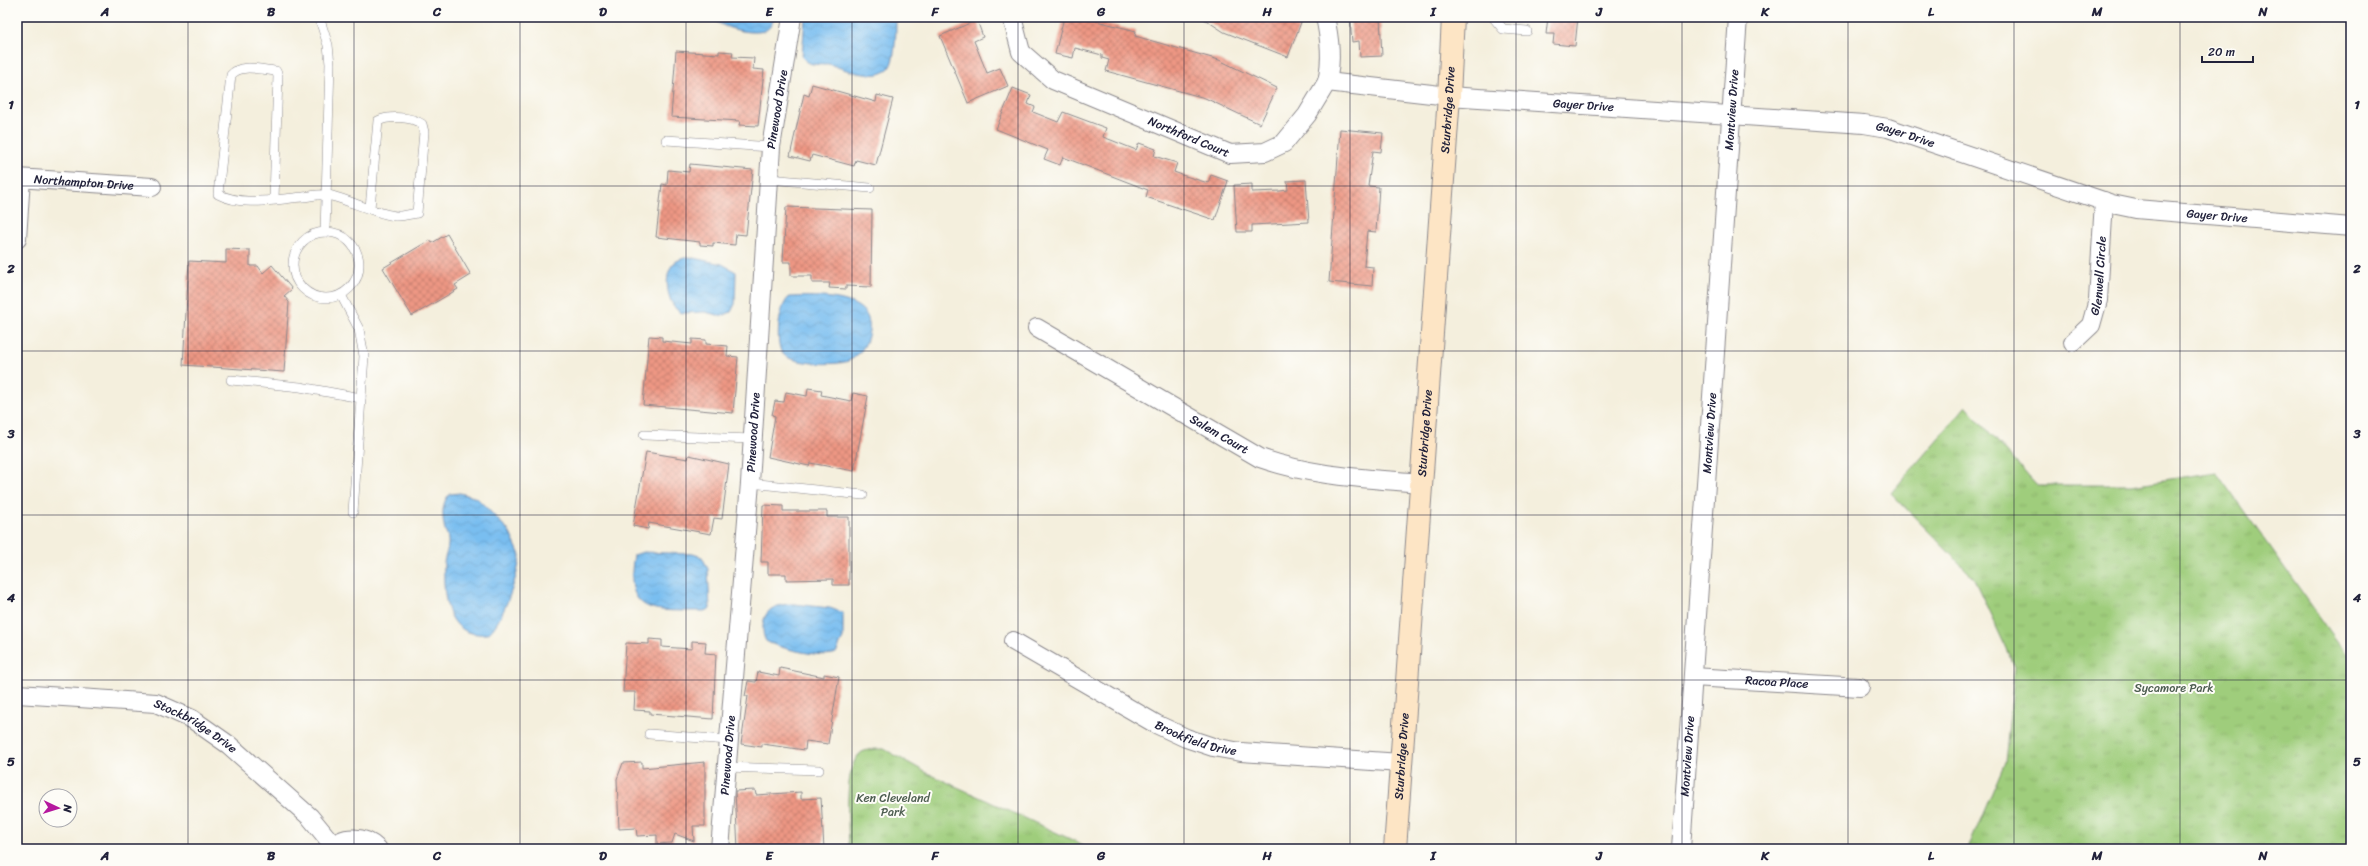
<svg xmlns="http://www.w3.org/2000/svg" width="2368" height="866" viewBox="0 0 2368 866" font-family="Sriracha,sans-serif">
  <defs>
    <pattern id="park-tufts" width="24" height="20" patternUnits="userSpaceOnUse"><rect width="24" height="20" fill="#9fcd7b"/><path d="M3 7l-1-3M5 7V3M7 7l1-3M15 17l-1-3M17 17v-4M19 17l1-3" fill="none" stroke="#89b06b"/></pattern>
    <pattern id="water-waves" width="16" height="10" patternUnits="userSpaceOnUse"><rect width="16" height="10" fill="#79bef0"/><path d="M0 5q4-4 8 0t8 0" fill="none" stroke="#68a3cf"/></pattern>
    <pattern id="building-cross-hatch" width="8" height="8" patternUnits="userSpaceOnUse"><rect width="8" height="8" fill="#ee9784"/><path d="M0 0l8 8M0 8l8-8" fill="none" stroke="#c07b6d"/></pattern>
  </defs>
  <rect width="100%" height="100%" fill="#fdfcf7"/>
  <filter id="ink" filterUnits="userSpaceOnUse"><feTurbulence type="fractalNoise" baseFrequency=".025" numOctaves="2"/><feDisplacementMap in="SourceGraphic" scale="8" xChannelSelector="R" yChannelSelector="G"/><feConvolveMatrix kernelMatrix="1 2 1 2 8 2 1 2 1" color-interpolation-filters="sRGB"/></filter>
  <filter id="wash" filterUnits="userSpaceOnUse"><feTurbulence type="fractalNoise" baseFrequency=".012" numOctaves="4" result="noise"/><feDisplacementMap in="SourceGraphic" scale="16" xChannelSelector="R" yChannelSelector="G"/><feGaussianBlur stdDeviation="0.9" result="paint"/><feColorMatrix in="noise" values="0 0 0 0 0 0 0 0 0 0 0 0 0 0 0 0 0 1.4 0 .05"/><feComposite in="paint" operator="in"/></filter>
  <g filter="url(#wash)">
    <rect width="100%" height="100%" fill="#f4efdd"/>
    <g fill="url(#park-tufts)" stroke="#60785b">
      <polygon points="1966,406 2036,485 2132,485 2216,472 2337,641 2351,657 2351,849 2135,849 2133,847 2033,845 1968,849 2005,762 2015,667 1973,577 1891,493"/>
      <path d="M884,749L927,773L1092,849H849C849,827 842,765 862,752C869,749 877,749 884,749Z"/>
    </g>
    <g fill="url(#water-waves)" stroke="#4e7096">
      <path d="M712,17H774C773,22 771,27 766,30C755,36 718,28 712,17Z"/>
      <path d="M805,17H896C896,29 896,59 889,68C879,82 845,70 832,65C823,61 813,70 802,57Z"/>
      <path d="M688,257L722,264L736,272L735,304L731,312L722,316L705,312L682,313C667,307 662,275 674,263C677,260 684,258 688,257Z"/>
      <path d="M790,297C818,296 879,294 868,336C866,346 858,357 848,361C836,366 792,364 783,354C774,345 779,302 790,297Z"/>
      <path d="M460,493L477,498L509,531L520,555C520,570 501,628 487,634C445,638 443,595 444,563C445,555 449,548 448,540C448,534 444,530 444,525C442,515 442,501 450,494Z"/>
      <path d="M643,552L693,554L702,557L708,569L710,609L704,611C657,610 623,618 634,555Z"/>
      <path d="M795,604L830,608L843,613V638L836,653C825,659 777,648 766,641C763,636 763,631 763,626C764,607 779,604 795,604Z"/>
    </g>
    <g id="blocks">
      <g fill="url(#building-cross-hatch)">
        <polygon points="1064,17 1081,17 1136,31 1135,36 1219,60 1277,88 1260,124 1205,98 1106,71 1109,60 1102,58 1102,55 1075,48 1073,58 1055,54"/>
        <polygon points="1201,17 1303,17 1288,57 1224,32"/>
        <polygon points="1350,17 1380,17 1382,56 1360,57 1359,41 1352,42"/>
        <polygon points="1548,17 1578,17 1575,46 1553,44 1554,34 1546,34"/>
        <polygon points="977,20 983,37 974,41 987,73 1000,68 1008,86 968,103 940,36"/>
        <polygon points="676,51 719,54 719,51 733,52 732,57 754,58 753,69 764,70 758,126 739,125 740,121 671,117"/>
        <polygon points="812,84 876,102 877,95 893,99 876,165 856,160 854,166 812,155 810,161 790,156 804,94 809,96"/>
        <polygon points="1013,88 1031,95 1028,104 1035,107 1033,112 1058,122 1063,112 1106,128 1103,137 1111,140 1136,150 1139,143 1156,149 1154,156 1177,163 1174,172 1182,175 1208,183 1211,175 1228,181 1215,220 1146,197 1148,190 1063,157 1060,165 1044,159 1048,150 996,129"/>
        <polygon points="1340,129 1383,133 1381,152 1373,151 1368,186 1379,187 1376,232 1367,231 1364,266 1373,267 1372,286 1329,282"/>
        <polygon points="690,164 753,170 746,235 736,234 735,245 713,243 713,246 700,245 700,242 656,237 662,184 667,185 668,170 689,172"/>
        <polygon points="1306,180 1309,222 1252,225 1252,232 1237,232 1234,185 1252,184 1252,192 1280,191 1288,190 1287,181"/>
        <polygon points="786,207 872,210 871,287 846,286 846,289 829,288 830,283 812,283 812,276 791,276 791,262 783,262"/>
        <polygon points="447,234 471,275 455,285 458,289 412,316 383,268 430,240 432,243"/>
        <polygon points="226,249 250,250 250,266 258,266 263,273 272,265 292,289 284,296 289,302 284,372 183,365 189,261 226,263"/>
        <polygon points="649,336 662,337 662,341 692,344 692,339 706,340 706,344 728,346 727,356 738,357 733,413 643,405"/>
        <polygon points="808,388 822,390 821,395 851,401 853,393 868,396 854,471 810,463 809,466 768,457 775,416 772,415 775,401 784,402 786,392 807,396"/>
        <polygon points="646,452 688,459 689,455 729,464 722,519 714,518 711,534 649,523 648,529 633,526"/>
        <polygon points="763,505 783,506 783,511 827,511 827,517 849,517 849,585 833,585 833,579 786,580 786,574 768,574 768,562 761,562"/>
        <polygon points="649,639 662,640 662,647 692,649 692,641 706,642 705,653 716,654 713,719 650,714 650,711 634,710 635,692 623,692 626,643 649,644"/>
        <polygon points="780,668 824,677 824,674 839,677 828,744 806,741 805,750 762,744 762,747 741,744 748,696 745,696 748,681 756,682 758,672 779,676"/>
        <polygon points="642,762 642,768 705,762 705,826 693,826 694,841 675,834 672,843 657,844 657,835 637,836 636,828 619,829 617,779 623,763"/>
        <polygon points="755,790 756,795 801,792 801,799 821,798 824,849 738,849 735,791"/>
      </g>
    </g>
  </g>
  <g filter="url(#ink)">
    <use href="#blocks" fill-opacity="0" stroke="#8b888c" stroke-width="1"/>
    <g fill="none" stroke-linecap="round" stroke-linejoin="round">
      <g stroke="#8b888c" stroke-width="10">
        <g id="lane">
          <polyline points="319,17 328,45 330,64 325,232"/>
          <polyline points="1493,17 1503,29 1527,31"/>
          <polyline points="666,140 771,147"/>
          <polyline points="769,179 870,188"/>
          <path d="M274,199L278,76L276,71C261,70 241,63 231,75L218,194C242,207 277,199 303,197C311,196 320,194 328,195C347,199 381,216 398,216C404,216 411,214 417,213L424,132L422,124C412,117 389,115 378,121L370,208"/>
          <circle cx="326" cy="265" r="33"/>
          <polyline points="341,295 359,329 364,356 353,512"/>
          <polyline points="231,380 300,387 361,398"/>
          <polyline points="644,435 752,439"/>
          <polyline points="750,483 863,495"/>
          <polyline points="649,734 728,740"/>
          <polyline points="726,767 819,770"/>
        </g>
      </g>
      <g stroke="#8b888c" stroke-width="20">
        <g id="street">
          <path id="s1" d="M1012,17L1021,52L1053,80L1230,154L1265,152L1284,143L1307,115L1327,82L1449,96L1864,124L1888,128L2112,204L2136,209L2351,227"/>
          <path d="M1325,17C1330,40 1332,59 1327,82"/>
          <path id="s2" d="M17,178L152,187"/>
          <polyline points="17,239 21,178"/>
          <path id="s3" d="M1037,328L1260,458C1315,477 1364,478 1421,483"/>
          <path id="s4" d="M2073,342L2091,325L2098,300L2104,201"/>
          <path id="s5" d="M1013,641L1156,724L1186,738L1213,747L1241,752L1401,763"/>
          <path id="s6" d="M1693,677L1860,687"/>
          <path id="s7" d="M17,694L156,703L192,719L229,745L310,817L333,845"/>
          <path d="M330,849C343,834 365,836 378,849"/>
          <path id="s8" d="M720,849L750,483L771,147L792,17"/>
          <path id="s9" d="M1681,849L1738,17"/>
        </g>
      </g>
      <g stroke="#8b888c" stroke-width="24">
        <g id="secondary">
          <path id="s10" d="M1395,849L1449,96L1453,17"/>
        </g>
      </g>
      <use href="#lane" stroke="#fff" stroke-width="9"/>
      <use href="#street" stroke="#fff" stroke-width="18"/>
      <use href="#secondary" stroke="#fde5c5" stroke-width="22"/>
    </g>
  </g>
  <path fill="none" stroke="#22223b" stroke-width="1" stroke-opacity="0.55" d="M188,17V849M354,17V849M520,17V849M686,17V849M852,17V849M1018,17V849M1184,17V849M1350,17V849M1516,17V849M1682,17V849M1848,17V849M2014,17V849M2180,17V849M17,186H2351M17,351H2351M17,515H2351M17,680H2351"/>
  <g text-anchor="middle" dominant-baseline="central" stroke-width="4" stroke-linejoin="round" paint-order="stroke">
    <g font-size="12" fill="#22223b" stroke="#fdfcf7">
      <text stroke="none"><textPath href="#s1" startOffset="659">Gayer Drive</textPath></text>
      <text stroke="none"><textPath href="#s8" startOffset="742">Pinewood Drive</textPath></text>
      <text stroke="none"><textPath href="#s10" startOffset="741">Sturbridge Drive</textPath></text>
      <text stroke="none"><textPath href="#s9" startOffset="741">Montview Drive</textPath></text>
      <text stroke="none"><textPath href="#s1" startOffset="983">Gayer Drive</textPath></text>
      <text stroke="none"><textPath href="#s1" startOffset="226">Northford Court</textPath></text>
      <text stroke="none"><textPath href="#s2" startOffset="67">Northampton Drive</textPath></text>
      <text stroke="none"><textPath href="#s1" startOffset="1307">Gayer Drive</textPath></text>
      <text stroke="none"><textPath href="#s4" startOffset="75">Glenwell Circle</textPath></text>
      <text stroke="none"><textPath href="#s8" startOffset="418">Pinewood Drive</textPath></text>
      <text stroke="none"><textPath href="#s10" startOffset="417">Sturbridge Drive</textPath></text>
      <text stroke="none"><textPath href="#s9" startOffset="417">Montview Drive</textPath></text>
      <text stroke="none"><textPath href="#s3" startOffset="211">Salem Court</textPath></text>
      <text stroke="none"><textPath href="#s6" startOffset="84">Racoa Place</textPath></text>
      <text stroke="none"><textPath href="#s7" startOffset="185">Stockbridge Drive</textPath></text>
      <text stroke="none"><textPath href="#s5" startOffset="208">Brookfield Drive</textPath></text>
      <text stroke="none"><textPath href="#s8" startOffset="94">Pinewood Drive</textPath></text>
      <text stroke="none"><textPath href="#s10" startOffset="93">Sturbridge Drive</textPath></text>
      <text stroke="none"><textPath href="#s9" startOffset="93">Montview Drive</textPath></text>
    </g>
    <g font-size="12" fill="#4e5e51" stroke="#fdfcf7">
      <text x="2174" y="688">Sycamore Park</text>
      <text x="893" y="798">Ken Cleveland<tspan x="893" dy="14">Park</tspan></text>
    </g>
  </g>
  <rect width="2368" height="866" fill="none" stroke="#fdfcf7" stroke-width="44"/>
  <g transform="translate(58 808) rotate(94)"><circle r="19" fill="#fdfcf7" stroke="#a5a5ac"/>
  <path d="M0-3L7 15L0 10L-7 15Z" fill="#b5179e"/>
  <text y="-6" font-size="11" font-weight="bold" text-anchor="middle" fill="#22223b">N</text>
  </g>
  <path d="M2202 56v6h51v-6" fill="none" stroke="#22223b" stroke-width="2"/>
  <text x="2208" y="56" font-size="12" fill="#22223b" stroke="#fdfcf7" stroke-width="3" paint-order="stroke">20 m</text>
  <rect x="22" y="22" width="2324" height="822" fill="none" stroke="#22223b" stroke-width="1.5"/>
  <g font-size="13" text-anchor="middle" font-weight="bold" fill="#22223b">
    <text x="105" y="16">A</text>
    <text x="271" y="16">B</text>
    <text x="437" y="16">C</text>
    <text x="603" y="16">D</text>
    <text x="769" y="16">E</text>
    <text x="935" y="16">F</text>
    <text x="1101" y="16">G</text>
    <text x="1267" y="16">H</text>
    <text x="1433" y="16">I</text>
    <text x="1599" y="16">J</text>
    <text x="1765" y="16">K</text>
    <text x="1931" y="16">L</text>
    <text x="2097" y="16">M</text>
    <text x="2263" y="16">N</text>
    <text x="11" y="109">1</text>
    <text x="2357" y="109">1</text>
    <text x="11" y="273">2</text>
    <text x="2357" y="273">2</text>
    <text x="11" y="438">3</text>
    <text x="2357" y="438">3</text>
    <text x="11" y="602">4</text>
    <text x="2357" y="602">4</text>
    <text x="11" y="766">5</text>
    <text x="2357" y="766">5</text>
    <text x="105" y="860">A</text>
    <text x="271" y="860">B</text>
    <text x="437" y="860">C</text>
    <text x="603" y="860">D</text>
    <text x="769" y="860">E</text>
    <text x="935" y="860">F</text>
    <text x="1101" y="860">G</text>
    <text x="1267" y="860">H</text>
    <text x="1433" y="860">I</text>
    <text x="1599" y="860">J</text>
    <text x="1765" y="860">K</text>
    <text x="1931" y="860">L</text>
    <text x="2097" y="860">M</text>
    <text x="2263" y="860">N</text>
  </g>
</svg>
